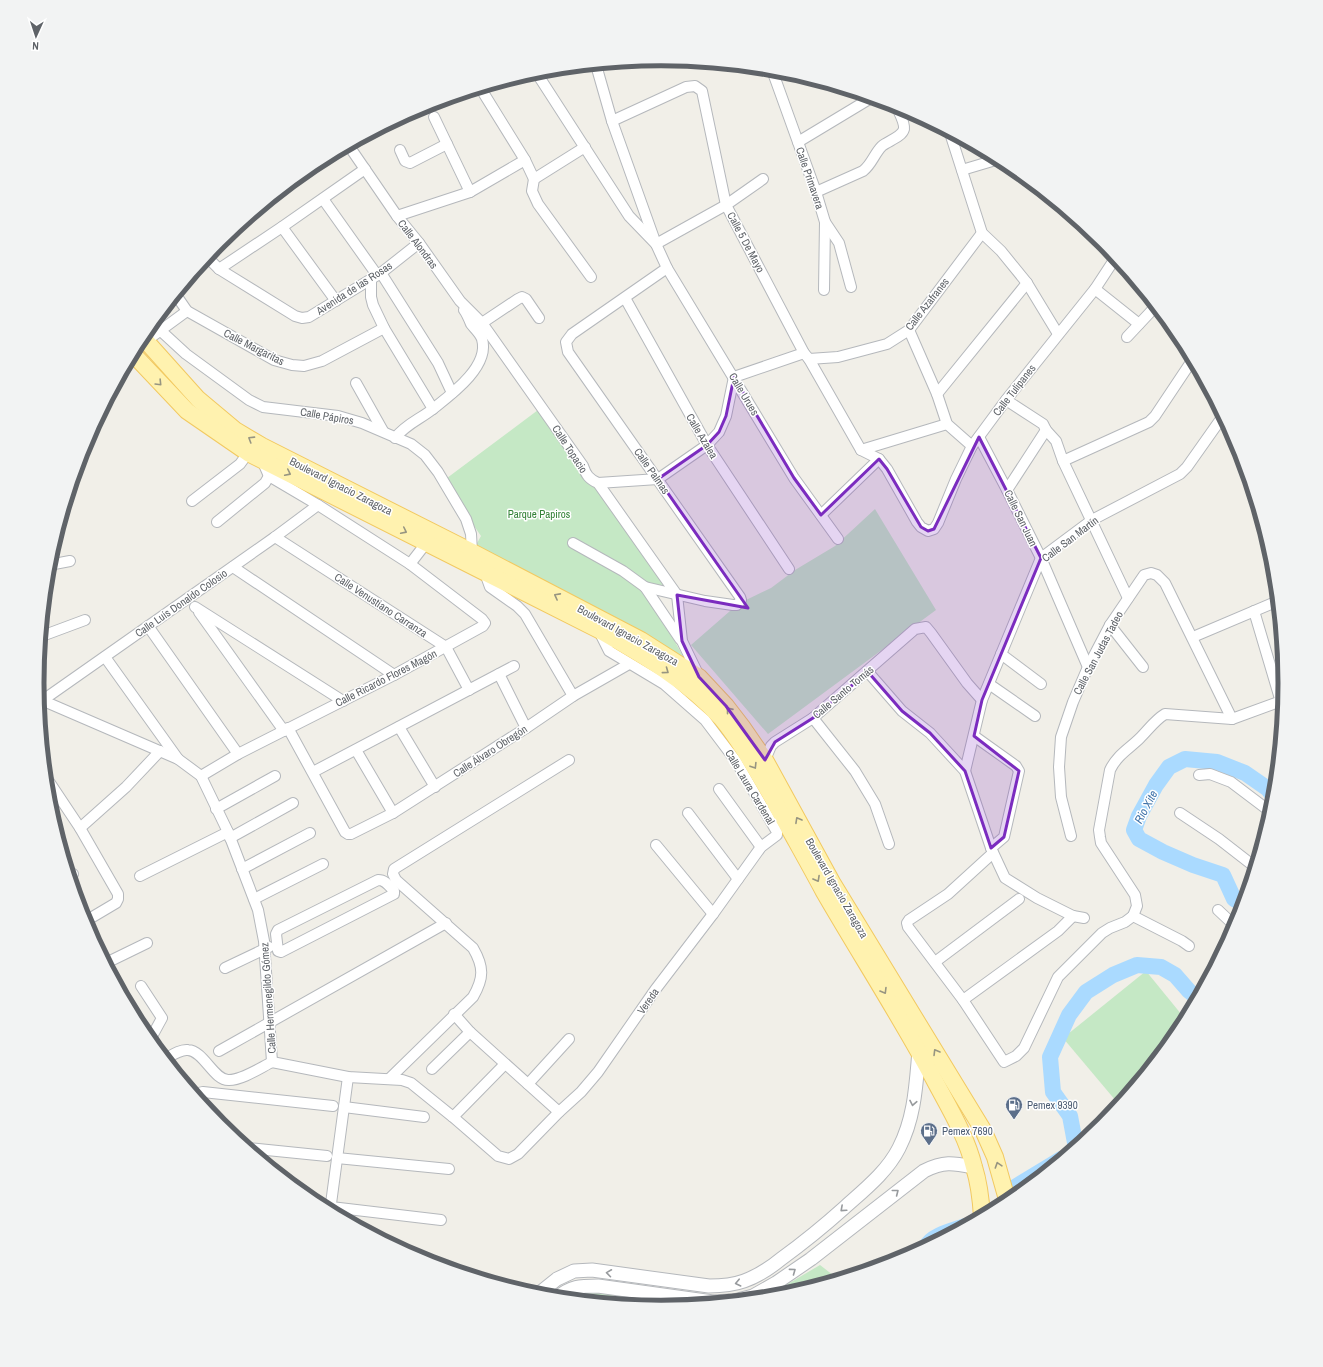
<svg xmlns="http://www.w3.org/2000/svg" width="1323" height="1367" viewBox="0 0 1323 1367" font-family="'Archivo Narrow',sans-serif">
  <rect width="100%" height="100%" fill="#f1efe8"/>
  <g fill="#c5e8c5">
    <polygon points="542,407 670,593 646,588 686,662 472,552 481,536 443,481"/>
    <polygon points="875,509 936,610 768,734 691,645 730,611 746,600 771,588 795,570 835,546"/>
    <polygon points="1146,971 1186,1020 1181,1031 1137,1084 1116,1101 1063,1038"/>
    <polygon points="820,1265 838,1279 783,1296 764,1298"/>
    <polygon points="590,1292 684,1306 661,1308 567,1299 572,1295"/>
  </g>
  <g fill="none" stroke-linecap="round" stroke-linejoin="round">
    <g stroke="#aadaff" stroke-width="16">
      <polyline points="1244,905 1234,899 1223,875 1193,865 1163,852 1139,839 1134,830 1139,816 1156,785 1169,767 1185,759 1217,762 1245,773 1268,789 1275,798"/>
      <polyline points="1076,1148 1070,1116 1053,1092 1050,1057 1069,1015 1086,992 1113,975 1137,965 1161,967 1175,975 1189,991 1198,998"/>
      <polyline points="1015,1187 1061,1159"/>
      <path d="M926,1247C931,1235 954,1230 965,1226"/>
    </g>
    <g stroke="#b5b8bc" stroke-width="12">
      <g id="minor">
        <polyline points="596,65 612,121 656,244 667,268 794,478 838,539"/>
        <polyline points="772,70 816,192 825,222 824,290"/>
        <polyline points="536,72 629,216 656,244 726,205 763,179"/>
        <polyline points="481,89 525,160 534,179"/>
        <polyline points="434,117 470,192"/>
        <polyline points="612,121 686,87 695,86 702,91 726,205 804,353 809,359 861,450 879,459 887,469 917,522 921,527 928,531 934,529 938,523 956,479 972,446 1006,400 1095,289 1116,257"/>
        <polyline points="950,133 982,233 1001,251 1027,283 1058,334"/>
        <polyline points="798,142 871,98"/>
        <path d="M349,146L397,216L419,243L460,301L482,323L583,466C586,475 589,479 598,483L677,595L682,641L698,674"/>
        <polyline points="400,150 405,161 410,163 447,144"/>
        <polyline points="962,170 999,159"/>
        <polyline points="534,179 532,191 538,204 591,277"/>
        <polyline points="534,179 585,147"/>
        <path d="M816,192L863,171C872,164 874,154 882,146C888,141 902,137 904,129C905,122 898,111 896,105"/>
        <polyline points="323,199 377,275"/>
        <polyline points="397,216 470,192 525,160"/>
        <polyline points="825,222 839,243 851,287"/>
        <polyline points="282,227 336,301"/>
        <polyline points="207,257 219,269 295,316 302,318 309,317 381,273 419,243"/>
        <polyline points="219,269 282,227 365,169"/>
        <polyline points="381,273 438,363 452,393"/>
        <polyline points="371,280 371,297 373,305 384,328 433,409"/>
        <polyline points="1095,289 1139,324"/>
        <polyline points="176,295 187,311 274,360 292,365 304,366 322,361 384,328"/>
        <polyline points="625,298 707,445 789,569"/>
        <polyline points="482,323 518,299 522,297 526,299 539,318"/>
        <polyline points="909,330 937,394 947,424 972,446"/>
        <polyline points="161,331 186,354 249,400 263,407 338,416 362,423 411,444 425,455 438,472 466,519 471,534 472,552"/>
        <polyline points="1127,337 1156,306"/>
        <polyline points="146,341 187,311"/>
        <polyline points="809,359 838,357 887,344 909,330 982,233"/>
        <polyline points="356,383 383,431"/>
        <polyline points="937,394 1027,283"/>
        <polyline points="1006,400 1043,424 1046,430 1056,441 1063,461 1128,598"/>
        <polyline points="979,437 1007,490 1041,558 1088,667"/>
        <path d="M395,438C407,423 421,419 434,408C452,394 490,366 482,339C480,333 474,328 471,324C469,319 467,314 464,310"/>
        <polyline points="861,450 947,424"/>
        <polyline points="1063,461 1149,422 1155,416 1193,359"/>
        <polyline points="598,483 658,479 707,445 719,432 726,416 734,377 804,353"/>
        <polyline points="1007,490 1046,430"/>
        <polyline points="192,501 240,464 248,453"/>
        <polyline points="821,515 879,459"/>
        <polyline points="217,522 265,483 269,476"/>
        <polyline points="275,537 446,647 469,690"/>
        <polyline points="573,543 623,571 645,587 705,601 733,605 737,605 741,600 740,597 568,352 566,342 572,334 667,268"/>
        <polyline points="410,564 427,542"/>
        <polyline points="49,565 70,561"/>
        <polyline points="233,567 394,675"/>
        <polyline points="485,573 490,587 517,606 525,614 573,696"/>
        <polyline points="645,587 680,639"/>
        <polyline points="195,607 343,701"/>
        <polyline points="1254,611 1281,702"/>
        <polyline points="199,612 284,731"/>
        <polyline points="1110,625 1143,667"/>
        <polyline points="148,626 238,754"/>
        <polyline points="42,636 85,620"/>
        <polyline points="1193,637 1278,601"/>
        <polyline points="1001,654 1041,684"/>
        <polyline points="105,657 178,759"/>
        <polyline points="868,672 902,711 930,733 965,771 991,848 1005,878 1037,898 1073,916 1084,918"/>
        <polyline points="499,674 526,728"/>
        <polyline points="989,684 1035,716"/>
        <polyline points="39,699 178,759 201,776 228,832 258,910 264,941 272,1062"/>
        <polyline points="43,700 275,537 318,505"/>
        <polyline points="813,718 855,771 875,804 889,844"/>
        <polyline points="399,727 435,787"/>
        <polyline points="288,728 345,832 348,834 351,834 393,813 526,728 573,696 629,664"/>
        <polyline points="974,736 1016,766 1019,771 1004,837 991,848"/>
        <polyline points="356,750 393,813"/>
        <polyline points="765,760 771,746 775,742 813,718 915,629 926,627 931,633 967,683 982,700"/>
        <polyline points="965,771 982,700 1041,558 1092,520 1180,474 1187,467 1223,416"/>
        <polyline points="313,772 514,666"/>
        <polyline points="1199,775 1210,774 1231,782 1272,813"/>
        <polyline points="201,776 238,754 394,675 483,626 485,623 482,619 410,564 318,505 269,476 262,460"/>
        <polyline points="46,777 80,828 118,894 118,899 116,903 84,922"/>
        <polyline points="719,789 761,847"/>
        <polyline points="216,809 275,776"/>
        <polyline points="688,813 738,879"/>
        <polyline points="1180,813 1219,839 1255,867"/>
        <polyline points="80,828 126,787 160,751"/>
        <polyline points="1071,836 1061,797 1059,767 1061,737 1073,702 1088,667 1110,625 1144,575 1151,573 1157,575 1165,583 1232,719"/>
        <polyline points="230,838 293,803"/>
        <polyline points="656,845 713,914"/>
        <polyline points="993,853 948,894 909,920 907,923 908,927 963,1000 1004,1062 1016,1056 1024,1048 1058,977 1102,933 1110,928 1125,922 1133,916"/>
        <polyline points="242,869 310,833"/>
        <polyline points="70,876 73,874"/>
        <polyline points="140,876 228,832"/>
        <path d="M378,880C386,880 389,886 394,891V894L281,952L278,951L276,934L278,930Z"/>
        <polyline points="254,899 323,864"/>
        <polyline points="1218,910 1236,927"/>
        <path d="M1133,916L1137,906L1135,895L1101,843L1100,837L1099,830L1110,770C1117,755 1129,749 1140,738C1148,730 1155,720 1165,714L1232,719L1284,700"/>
        <polyline points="1133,916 1182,941 1189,946"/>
        <polyline points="935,962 1019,899"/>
        <polyline points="106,963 147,943"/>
        <polyline points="225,968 269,947"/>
        <polyline points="141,986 162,1018 150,1040"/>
        <polyline points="963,1000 1058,931 1073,916"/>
        <polyline points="454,1014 470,1032 559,1112"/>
        <polyline points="219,1051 446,923"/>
        <path d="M165,1059C172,1055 181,1049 188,1050C204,1051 214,1081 229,1080C242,1080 260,1068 272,1062"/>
        <polyline points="272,1062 348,1077 402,1080 411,1083 453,1117 498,1156 509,1159 518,1154 559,1112 581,1092 598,1072 655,990 713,914 761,847 777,835 777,832 736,761 705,720 664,684 609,651 599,631"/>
        <polyline points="432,1069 470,1032"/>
        <path d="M389,1079L473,997C484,978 484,967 473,948L396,880L393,874L394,869L569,760"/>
        <polyline points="528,1084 569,1039"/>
        <polyline points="194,1094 203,1092 333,1106"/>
        <polyline points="344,1107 424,1117"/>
        <polyline points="453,1117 505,1064"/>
        <polyline points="248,1148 327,1156"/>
        <polyline points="337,1158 449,1169"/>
        <polyline points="331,1207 441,1220"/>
        <polyline points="330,1211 348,1077"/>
      </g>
    </g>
    <g stroke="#b5b8bc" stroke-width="15">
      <g id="tertiary">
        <path d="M537,1295L557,1279L574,1271L592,1270L709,1286C721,1286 733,1285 744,1281C758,1276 770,1268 781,1259C803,1243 824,1226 844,1208C864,1190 887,1172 899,1148C915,1117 916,1084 919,1051"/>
        <path d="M557,1298C571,1286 580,1286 598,1286L713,1302L729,1301"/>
        <path d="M734,1301L753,1296L776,1283L811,1259L924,1171C944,1161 953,1163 974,1167"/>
      </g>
    </g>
    <g stroke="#f2c960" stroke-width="18">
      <g id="primary">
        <polyline points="143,336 146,341 198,399 235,430 262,446 472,552 641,640 699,677 726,706 743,728 765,760 833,884 983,1130 995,1157 1008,1203"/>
        <path d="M133,354L187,411L248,453L599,630C641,654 688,681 721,718C741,742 756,770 772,797C789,829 807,860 824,892C861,956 902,1019 937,1085C951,1111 967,1138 974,1167C979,1183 981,1200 982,1217"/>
      </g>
    </g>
    <use href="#minor" stroke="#fff" stroke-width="10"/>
    <use href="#tertiary" stroke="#fff" stroke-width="13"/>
    <use href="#primary" stroke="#fff2af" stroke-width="16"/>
  </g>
  <defs><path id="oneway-chevron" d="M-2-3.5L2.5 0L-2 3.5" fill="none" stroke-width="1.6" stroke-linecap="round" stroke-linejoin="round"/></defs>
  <g stroke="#979581">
    <use href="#oneway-chevron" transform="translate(159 383) rotate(46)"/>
    <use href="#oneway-chevron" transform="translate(251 439) rotate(-148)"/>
    <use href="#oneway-chevron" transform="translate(288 473) rotate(26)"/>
    <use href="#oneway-chevron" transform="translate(404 531) rotate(26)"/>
    <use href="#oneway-chevron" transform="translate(557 596) rotate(-152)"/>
    <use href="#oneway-chevron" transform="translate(666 671) rotate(36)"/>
    <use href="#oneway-chevron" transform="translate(729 710) rotate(-129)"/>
    <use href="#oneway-chevron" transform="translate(754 766) rotate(58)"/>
    <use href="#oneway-chevron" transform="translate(798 820) rotate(-119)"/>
    <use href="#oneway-chevron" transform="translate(817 879) rotate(61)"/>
    <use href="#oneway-chevron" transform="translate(884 991) rotate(59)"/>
    <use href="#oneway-chevron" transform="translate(936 1052) rotate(-121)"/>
    <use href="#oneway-chevron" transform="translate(998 1165) rotate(-108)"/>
  </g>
  <g stroke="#979a9d">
    <use href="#oneway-chevron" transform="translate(913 1103) rotate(101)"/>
    <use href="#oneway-chevron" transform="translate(896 1192) rotate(-38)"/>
    <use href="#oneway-chevron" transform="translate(843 1209) rotate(138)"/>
    <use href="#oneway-chevron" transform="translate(793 1271) rotate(-36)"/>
    <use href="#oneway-chevron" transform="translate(609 1273) rotate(-172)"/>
    <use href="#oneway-chevron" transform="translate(738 1283) rotate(167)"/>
  </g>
  <path fill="#7b2cbf" fill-opacity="0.2" stroke="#7b2cbf" stroke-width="3" stroke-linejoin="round" d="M734,377L794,478L821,515L879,459L887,469L921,527L928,531L934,529L979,437L1041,558L982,700L974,736L1019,771L1004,837L991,848L965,771L930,733L902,711L868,672L813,718L775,742L765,760L726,706L699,677L682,641L677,595L748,608L658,479L707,445L719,432L726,416Z"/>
  <defs>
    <g id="fuel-pin" transform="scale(0.9)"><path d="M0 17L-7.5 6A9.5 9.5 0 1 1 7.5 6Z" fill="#5c6f8a" stroke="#fff"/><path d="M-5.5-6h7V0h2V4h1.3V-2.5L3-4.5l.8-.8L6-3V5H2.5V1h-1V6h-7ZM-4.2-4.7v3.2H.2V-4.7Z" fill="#fff"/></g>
  </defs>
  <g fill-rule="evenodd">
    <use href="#fuel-pin" x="1014" y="1105"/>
    <use href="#fuel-pin" x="929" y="1131"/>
  </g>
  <g text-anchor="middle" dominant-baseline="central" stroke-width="3" stroke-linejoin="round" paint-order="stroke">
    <g font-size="11" fill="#5f6368" stroke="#fff">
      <text transform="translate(810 178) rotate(71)">Calle Primavera</text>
      <text transform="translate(746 242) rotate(62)">Calle 5 De Mayo</text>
      <text transform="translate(418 244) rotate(53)">Calle Alondras</text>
      <text transform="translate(354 288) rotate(-33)">Avenida de las Rosas</text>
      <text transform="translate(927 304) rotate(-52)">Calle Azafranes</text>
      <text transform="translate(254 347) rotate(27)">Calle Margaritas</text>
      <text transform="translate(1014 390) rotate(-52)">Calle Tulipanes</text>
      <text transform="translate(744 394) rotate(59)">Calle Urues</text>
      <text transform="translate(327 416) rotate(10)">Calle Pápiros</text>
      <text transform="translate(702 436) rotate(59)">Calle Azalea</text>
      <text transform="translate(570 449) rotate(57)">Calle Topacio</text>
      <text transform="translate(652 471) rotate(55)">Calle Palmas</text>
      <text transform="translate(341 486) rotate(27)">Boulevard Ignacio Zaragoza</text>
      <text transform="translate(1021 518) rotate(64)">Calle San Juan</text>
      <text transform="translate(1070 539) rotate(-37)">Calle San Martín</text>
      <text transform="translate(181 603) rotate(-35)">Calle Luis Donaldo Colosio</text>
      <text transform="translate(381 605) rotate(33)">Calle Venustiano Carranza</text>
      <text transform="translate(628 635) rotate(29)">Boulevard Ignacio Zaragoza</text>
      <text transform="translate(1098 653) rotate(-62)">Calle San Judas Tadeo</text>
      <text transform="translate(386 678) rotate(-27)">Calle Ricardo Flores Magón</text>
      <text transform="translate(843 692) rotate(-40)">Calle Santo Tomás</text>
      <text transform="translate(490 751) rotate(-33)">Calle Álvaro Obregón</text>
      <text transform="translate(750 787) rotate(59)">Calle Laura Cardenal</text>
      <text transform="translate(837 888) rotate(60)">Boulevard Ignacio Zaragoza</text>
      <text transform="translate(268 998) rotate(-94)">Calle Hermenegildo Gómez</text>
      <text transform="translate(648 1001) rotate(-55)">Vereda</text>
    </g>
    <g font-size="11" fill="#348238" stroke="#fff">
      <text x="539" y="514">Parque Papiros</text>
    </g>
    <g font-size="11" fill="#4e5e75" stroke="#fff" text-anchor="start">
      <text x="1027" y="1105">Pemex 9390</text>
      <text x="942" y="1131">Pemex 7690</text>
    </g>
    <g font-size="12" font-style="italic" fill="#4174aa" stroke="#fff">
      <text transform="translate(1146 807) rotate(-62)">Rio Xite</text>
    </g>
  </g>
  <path d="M0 0H1323V1367H0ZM44 683a617 617 0 1 1 1234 0a617 617 0 1 1-1234 0Z" fill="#f2f3f3" fill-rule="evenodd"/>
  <path fill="none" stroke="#5f6368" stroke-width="5" d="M44 683a617 617 0 1 1 1234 0a617 617 0 1 1-1234 0Z"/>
  <g transform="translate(36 36) rotate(183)" stroke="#ffffff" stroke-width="3" paint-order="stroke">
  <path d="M0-3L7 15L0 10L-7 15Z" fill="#5f6368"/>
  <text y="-6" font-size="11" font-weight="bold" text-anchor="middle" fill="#5f6368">N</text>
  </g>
</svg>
